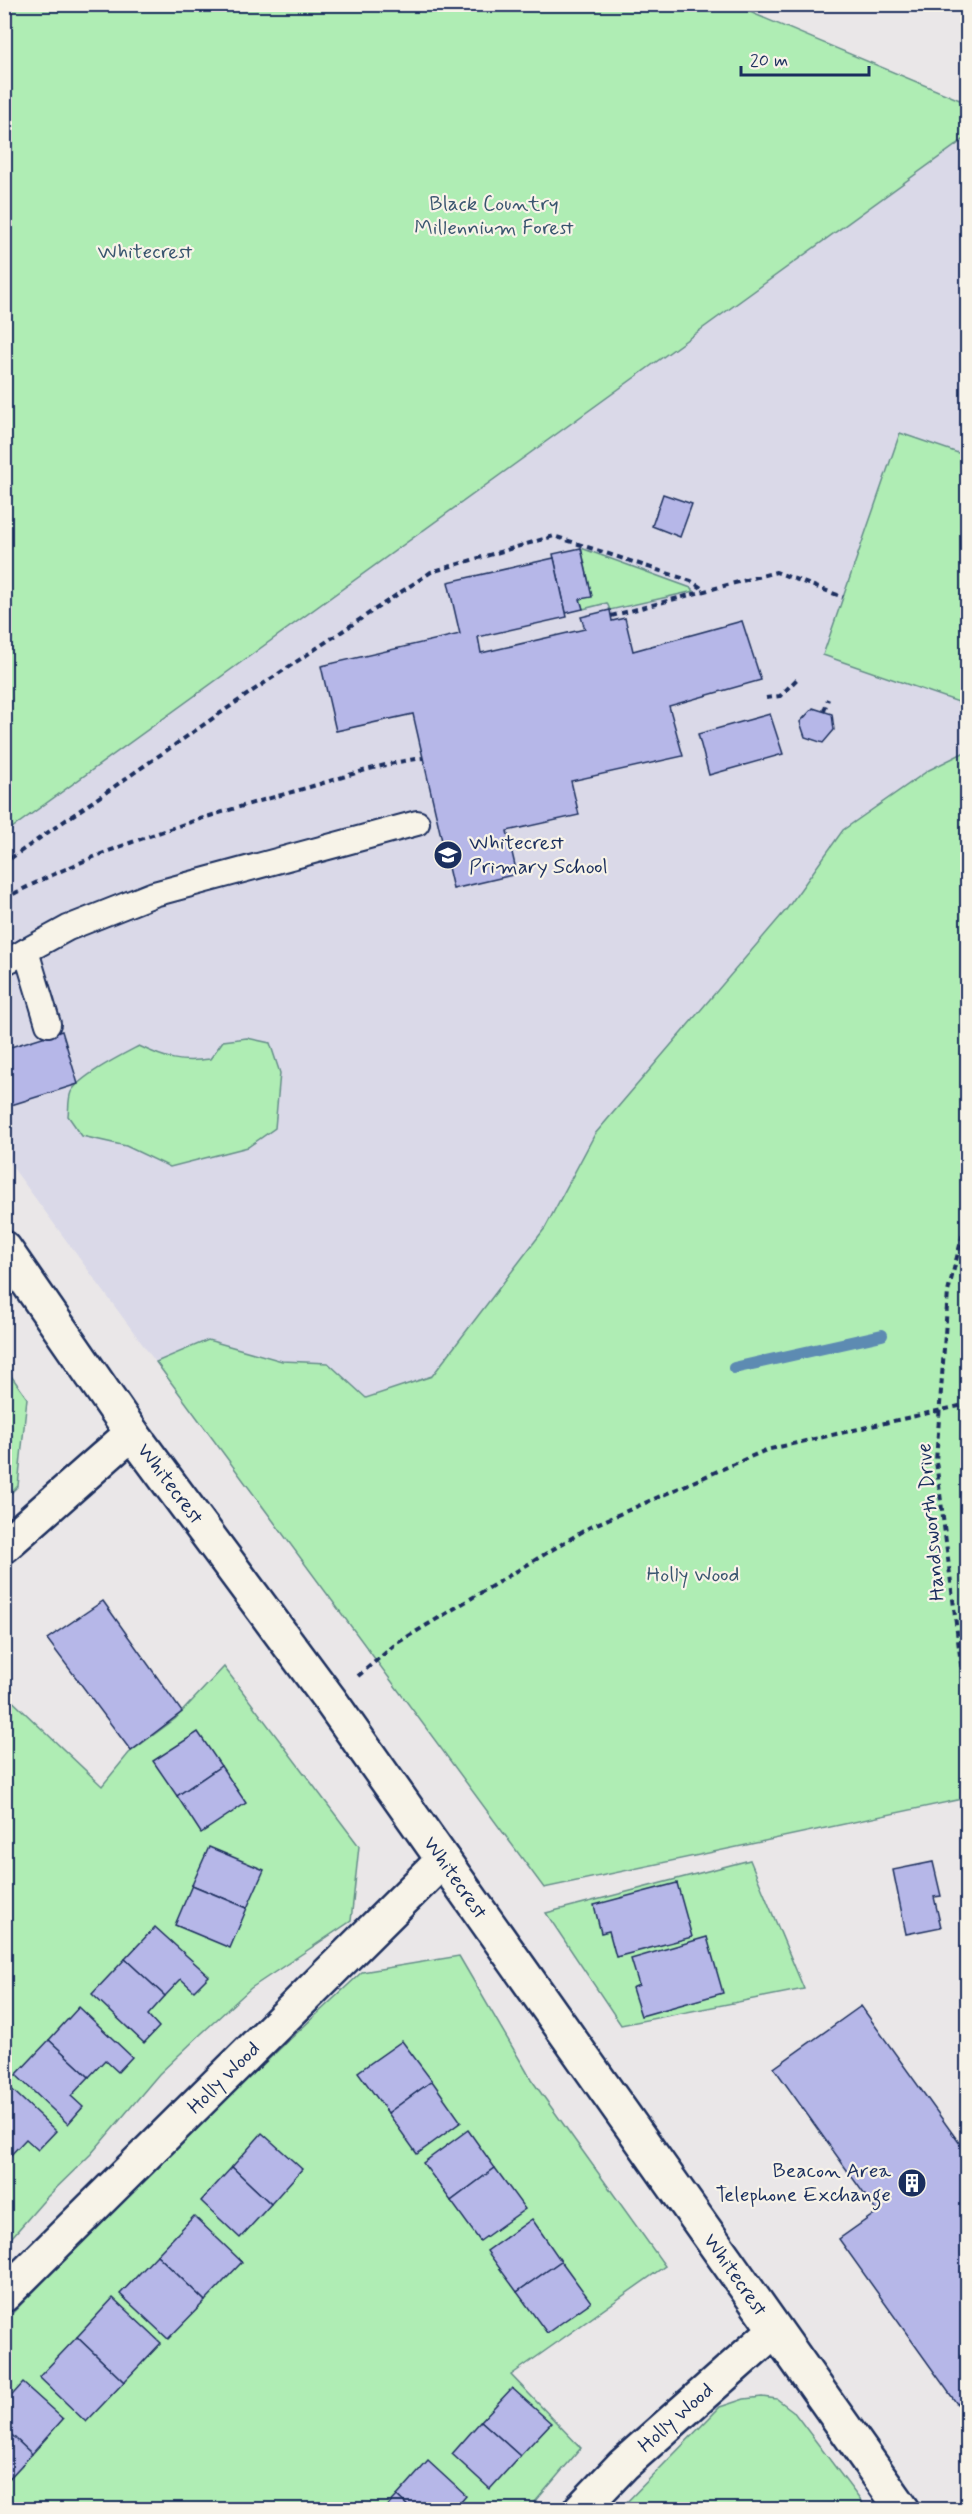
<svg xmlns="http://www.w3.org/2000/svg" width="972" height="2514" viewBox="0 0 972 2514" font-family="Mynerve,sans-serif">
  <rect width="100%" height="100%" fill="#eae7e8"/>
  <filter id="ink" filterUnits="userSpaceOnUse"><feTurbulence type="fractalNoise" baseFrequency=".0167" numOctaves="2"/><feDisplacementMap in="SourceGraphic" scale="12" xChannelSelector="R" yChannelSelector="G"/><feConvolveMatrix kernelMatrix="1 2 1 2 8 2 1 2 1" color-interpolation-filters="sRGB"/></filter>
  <g filter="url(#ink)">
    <polygon fill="#dad9e8" points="967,137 967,778 290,1545 5,1157 4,833"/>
    <g fill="#afedb4" stroke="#658e89" stroke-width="1.5">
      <polygon points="5,4 733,5 967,103 967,137 5,833"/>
      <polygon points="900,433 967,456 967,705 823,655"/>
      <polygon points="581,548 691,588 694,591 610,610 607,603 583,609 580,599 592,596"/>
      <polygon points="967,751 967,1798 544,1888 156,1362 208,1340 282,1361 328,1363 366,1398 432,1376 545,1228 595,1134 786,910 843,830 929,770"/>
      <path d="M247,1038L270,1043L280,1073L275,1128L248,1147L170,1167L126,1146L82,1136L68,1116C69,1109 68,1099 71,1092C80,1076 122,1055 139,1046C166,1059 180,1063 210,1059L223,1041Z"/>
      <polygon points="4,1366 27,1398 18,1486 5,1499"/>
      <polygon points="224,1667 359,1846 351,1921 251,1988 202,2033 159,2074 91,2154 47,2197 5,2245 4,1693 102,1786 129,1753 175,1719"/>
      <polygon points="750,1860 804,1989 621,2025 546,1913"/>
      <polygon points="459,1956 531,2079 665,2266 511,2375 581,2448 529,2509 5,2509 4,2322 191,2127 241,2085 362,1972"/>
      <polygon points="762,2397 777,2399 793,2411 867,2509 620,2509 720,2407 744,2399"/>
    </g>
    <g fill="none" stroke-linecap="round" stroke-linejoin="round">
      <polyline stroke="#5d8bb2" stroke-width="12" points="734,1368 882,1335"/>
    </g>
    <g fill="#b6b7e8" stroke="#1b2f5e" stroke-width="1.5">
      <polygon points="663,494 692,504 680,537 652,526"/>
      <polygon points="581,548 592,597 580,599 583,609 566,613 553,554"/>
      <polygon points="554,558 567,617 478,637 481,653 585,629 581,617 610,610 612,621 625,618 633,651 742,621 761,680 669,706 683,756 571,781 579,815 507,831 517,874 453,889 413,714 336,731 321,666 460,634 448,582"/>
      <polygon points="813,708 832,714 834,730 823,743 805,737 800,722"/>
      <polygon points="770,714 783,754 709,775 698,734"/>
      <polygon points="62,1031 78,1084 8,1106 4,1094 4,1049"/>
      <polygon points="103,1601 182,1712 131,1751 47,1639"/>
      <polygon points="198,1732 221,1766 177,1796 153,1761"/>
      <polygon points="221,1766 246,1803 201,1833 177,1796"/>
      <polygon points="209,1847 264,1870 247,1908 192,1885"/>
      <polygon points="933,1862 941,1896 934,1897 941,1927 906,1934 893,1870"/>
      <polygon points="677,1883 692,1937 616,1957 609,1931 601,1933 594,1905"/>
      <polygon points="192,1885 247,1908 230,1948 175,1925"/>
      <polygon points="155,1927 209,1976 194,1991 181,1979 165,1996 125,1959"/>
      <polygon points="707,1937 723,1993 641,2016 632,1988 639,1985 631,1959"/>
      <polygon points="125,1959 165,1996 148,2015 159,2027 144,2043 92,1994"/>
      <polygon points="861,2006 968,2155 968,2396 957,2404 839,2239 877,2212 774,2068"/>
      <polygon points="79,2007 132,2057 118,2072 105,2060 89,2077 49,2040"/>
      <polygon points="49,2040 89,2077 71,2096 83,2107 68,2124 16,2075"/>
      <polygon points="402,2041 432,2081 388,2113 358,2072"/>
      <polygon points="432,2081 461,2122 417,2154 388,2113"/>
      <polygon points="4,2082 56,2131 38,2150 26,2139 6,2160"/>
      <polygon points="468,2130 495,2168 451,2201 423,2163"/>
      <polygon points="262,2133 302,2169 271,2204 232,2167"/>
      <polygon points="232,2167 271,2204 240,2238 201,2201"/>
      <polygon points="495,2168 525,2209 480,2241 451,2201"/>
      <polygon points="194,2216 242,2262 205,2301 157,2255"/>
      <polygon points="532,2219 561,2261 517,2292 487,2251"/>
      <polygon points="157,2255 205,2301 168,2339 120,2294"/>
      <polygon points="561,2261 591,2302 547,2333 517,2292"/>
      <polygon points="113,2298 161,2343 124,2382 77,2337"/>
      <polygon points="77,2337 124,2382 86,2422 39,2377"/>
      <polygon points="23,2383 63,2419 32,2454 4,2428 4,2404"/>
      <polygon points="512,2388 551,2423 520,2456 481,2421"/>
      <polygon points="481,2421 520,2456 490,2489 452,2454"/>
      <polygon points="4,2428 32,2454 4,2484"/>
      <polygon points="428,2461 466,2496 454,2510 412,2510 397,2496"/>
      <polygon points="397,2496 412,2510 384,2510"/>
    </g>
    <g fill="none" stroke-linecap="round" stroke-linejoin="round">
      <g stroke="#1b2f5e" stroke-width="28">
        <g id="lane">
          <polyline points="26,951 48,1024"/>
          <polyline points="4,963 68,928 154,894 417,823"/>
        </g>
      </g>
      <g stroke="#1b2f5e" stroke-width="38">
        <g id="street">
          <polyline points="4,1248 132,1433 330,1700 903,2510"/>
          <polyline points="4,1546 132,1433"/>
          <polyline points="4,2295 443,1860"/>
          <polyline points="580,2510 623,2465 775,2330"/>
        </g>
      </g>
      <g stroke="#1b2f5e" stroke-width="4" stroke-dasharray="6 4.5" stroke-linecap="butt">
        <polyline points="611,616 776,572 843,597"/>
        <polyline points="766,698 780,696 797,679"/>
        <polyline points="824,711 828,699"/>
        <polyline points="4,867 11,858 251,692 431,572 554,536 691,581 706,591"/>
        <path d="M4,899C97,849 198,818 299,790C339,779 381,763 423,758"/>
        <polyline points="968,1214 948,1292 936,1461 968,1721"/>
        <polyline points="358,1676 397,1643 590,1527 766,1450 968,1404"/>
      </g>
      <use href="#lane" stroke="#f7f3e8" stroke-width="24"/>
      <use href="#street" stroke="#f7f3e8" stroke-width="33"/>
    </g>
  </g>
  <defs>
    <g id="school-disc" transform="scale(1.5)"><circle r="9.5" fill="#1b2f5e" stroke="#f7f3e8"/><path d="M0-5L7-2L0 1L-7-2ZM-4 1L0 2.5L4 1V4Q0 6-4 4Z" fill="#fff"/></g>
    <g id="building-disc" transform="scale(1.5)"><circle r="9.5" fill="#1b2f5e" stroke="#f7f3e8"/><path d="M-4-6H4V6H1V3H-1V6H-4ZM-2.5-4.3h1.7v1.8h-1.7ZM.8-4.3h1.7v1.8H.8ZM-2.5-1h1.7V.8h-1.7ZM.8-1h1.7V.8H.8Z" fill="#fff"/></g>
  </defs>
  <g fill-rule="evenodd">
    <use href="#school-disc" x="448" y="855"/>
    <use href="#building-disc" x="912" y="2183"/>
  </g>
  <g text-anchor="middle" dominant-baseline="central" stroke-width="4.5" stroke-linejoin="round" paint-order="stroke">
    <g font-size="21" fill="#39556f" stroke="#f7f3e8">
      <text x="494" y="204">Black Country<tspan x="494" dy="24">Millennium Forest</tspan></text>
      <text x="145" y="252">Whitecrest</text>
      <text x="693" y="1575">Holly Wood</text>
    </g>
    <g font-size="21" fill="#1b2f5e" stroke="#f7f3e8" text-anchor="start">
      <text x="469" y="843">Whitecrest<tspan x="469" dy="24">Primary School</tspan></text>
      <text x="891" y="2171" text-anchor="end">Beacon Area<tspan x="891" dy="24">Telephone Exchange</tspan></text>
    </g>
    <g font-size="21" fill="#1b2f5e" stroke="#f7f3e8">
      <text transform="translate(170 1484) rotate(53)">Whitecrest</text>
      <text transform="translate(931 1522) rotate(-95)">Handsworth Drive</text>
      <text transform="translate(455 1878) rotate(55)">Whitecrest</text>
      <text transform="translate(224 2078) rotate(-45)">Holly Wood</text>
      <text transform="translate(735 2275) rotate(55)">Whitecrest</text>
      <text transform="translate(676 2418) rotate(-42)">Holly Wood</text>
    </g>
  </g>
  <rect width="972" height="2514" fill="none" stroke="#f7f3e8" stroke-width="24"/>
  <rect x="12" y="12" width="948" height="2490" fill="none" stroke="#1b2f5e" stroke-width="2" filter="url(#ink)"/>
  <path d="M741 66v9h128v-9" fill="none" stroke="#1b2f5e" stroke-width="3"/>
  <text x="750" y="66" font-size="18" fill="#1b2f5e" stroke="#f7f3e8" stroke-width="4.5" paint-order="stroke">20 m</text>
</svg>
